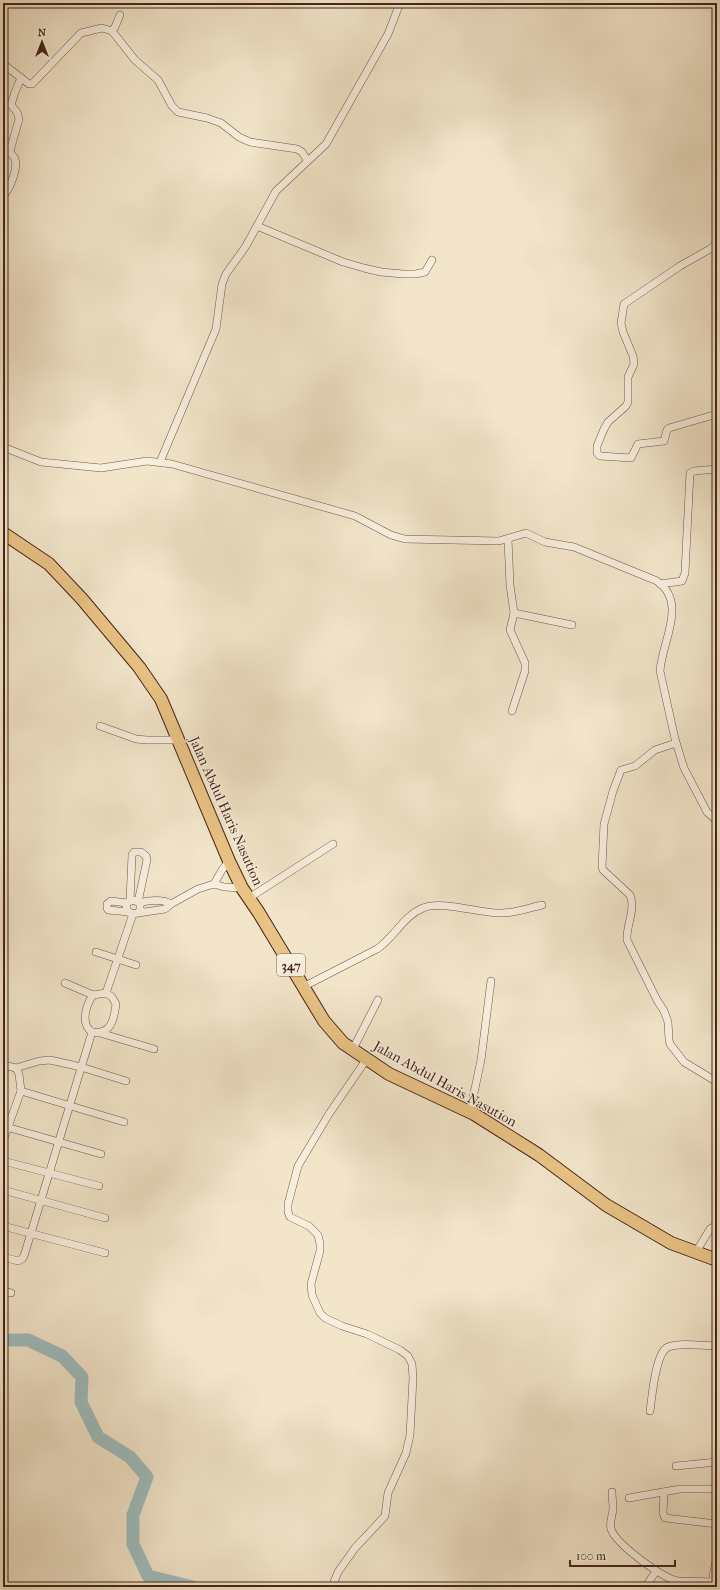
<svg xmlns="http://www.w3.org/2000/svg" width="720" height="1590" viewBox="0 0 720 1590" font-family="'IM FELL French Canon',serif">
  <rect width="100%" height="100%" fill="#f2e5ca"/>
  <filter id="stains"><feTurbulence type="fractalNoise" baseFrequency=".005" numOctaves="4"/><feColorMatrix values="0 0 0 0 .2 0 0 0 0 .09 0 0 0 0 .02 0 0 0 .5 -.17"/></filter>
  <radialGradient id="worn" r=".72"><stop offset=".6" stop-color="#630" stop-opacity="0"/><stop offset="1" stop-color="#630" stop-opacity=".3"/></radialGradient>
  <g fill="none" stroke-linecap="round" stroke-linejoin="round">
    <polyline stroke="#9dbdbe" stroke-width="13" points="3,1340 28,1340 62,1356 82,1377 81,1402 98,1437 130,1457 147,1477 133,1515 133,1544 148,1576 193,1587"/>
    <g stroke="#715444" stroke-width="8">
      <g id="street">
        <polyline points="112,31 135,60 158,80 172,106 178,112 207,118 221,123 239,137 250,142 297,149 302,152 307,160"/>
        <polyline points="3,64 29,84 32,84 81,33 102,28 112,31 115,27 120,15"/>
        <path d="M3,196C10,189 18,169 15,159C13,155 11,155 10,151L19,119L17,112L11,105L15,92L21,78"/>
        <polyline points="257,226 343,262 364,268 381,272 403,274 416,274 425,272 432,260"/>
        <polyline points="717,243 710,249 680,266 624,304 621,323 623,332 633,356 634,364 628,377 628,402 626,406 608,422 604,429 597,446 597,453 600,456 631,458 638,444 664,441 667,430 669,428 717,414"/>
        <path d="M3,447L41,462L101,468L147,461L172,464L355,516L391,535L405,539L499,541L526,533L545,542L574,547L657,581C688,603 662,641 660,671L675,739L684,768L707,812L717,821"/>
        <polyline points="160,462 216,329 222,284 226,274 246,246 276,191 326,144 388,34 400,3"/>
        <polyline points="508,539 510,585 514,613 510,630 525,663 525,671 512,711"/>
        <polyline points="660,584 682,581 685,573 690,473 694,471 717,469"/>
        <polyline points="514,613 572,625"/>
        <polyline points="100,726 136,739 147,740 178,740"/>
        <path d="M676,743L655,750L635,766L621,770L613,791L604,824L602,867L603,870L630,895C636,910 626,925 627,940L657,1000L664,1011L668,1022L669,1040L670,1044L684,1062L717,1082"/>
        <polyline points="214,884 222,870 229,861"/>
        <polyline points="249,898 333,844"/>
        <polyline points="130,901 132,855 134,852 141,852 146,856 147,860 138,902"/>
        <polyline points="127,903 111,901 107,904 107,908 108,910 129,912"/>
        <path d="M140,903C148,900 164,899 171,904"/>
        <path d="M138,913L140,910V903L134,900L128,902C125,906 126,911 131,914L165,909L171,904L198,889L214,884L224,887L242,888"/>
        <polyline points="96,952 136,965"/>
        <polyline points="65,983 93,995"/>
        <path d="M303,987L377,949C395,937 403,916 423,908C439,900 480,913 499,913C513,914 528,908 542,905"/>
        <path d="M92,1032C80,1024 86,1005 93,995L106,993"/>
        <polyline points="100,1033 154,1049"/>
        <polyline points="353,1049 378,1000"/>
        <polyline points="3,1065 16,1068 19,1074 21,1091"/>
        <polyline points="16,1068 39,1061 50,1060 81,1067 126,1081"/>
        <polyline points="470,1112 481,1060 491,981"/>
        <polyline points="3,1126 101,1154"/>
        <polyline points="3,1141 21,1091 124,1122"/>
        <polyline points="3,1161 99,1186"/>
        <polyline points="3,1190 105,1218"/>
        <polyline points="3,1226 105,1253"/>
        <polyline points="696,1252 710,1229 717,1225"/>
        <path d="M3,1257L18,1261L22,1259L24,1256L92,1032C111,1035 114,1020 116,1004L112,997L106,993L133,914"/>
        <polyline points="3,1291 11,1293"/>
        <path d="M650,1411C652,1398 655,1353 668,1347C682,1342 702,1346 717,1346"/>
        <polyline points="676,1466 717,1462"/>
        <path d="M612,1492C612,1497 613,1503 613,1508C613,1515 609,1521 611,1529C616,1544 662,1578 678,1581L717,1582"/>
        <polyline points="664,1492 663,1513 665,1518 717,1524"/>
        <polyline points="629,1498 680,1489 717,1489"/>
        <polyline points="713,1576 717,1556"/>
        <polyline points="647,1585 656,1571"/>
        <polyline points="332,1587 338,1572 355,1548 385,1516 388,1493 406,1453 410,1435 413,1378 412,1364 408,1356 400,1350 367,1334 342,1326 325,1318 320,1313 312,1295 311,1284 320,1251 320,1244 318,1235 309,1226 290,1217 288,1212 288,1204 298,1166 329,1114 366,1060"/>
      </g>
    </g>
    <g stroke="#462418" stroke-width="14">
      <polyline id="primary" points="3,533 49,564 82,599 139,667 161,699 229,861 242,888 259,913 324,1021 343,1043 389,1074 474,1114 539,1155 606,1205 671,1243 717,1260"/>
    </g>
    <use href="#street" stroke="#f7eedd" stroke-width="7"/>
    <use href="#primary" stroke="#e9c285" stroke-width="12"/>
  </g>
  <g text-anchor="middle" dominant-baseline="central" stroke-width="3" stroke-linejoin="round" paint-order="stroke">
    <rect fill="#f7eedd" stroke="#7b6153" stroke-width="1" x="277" y="954" width="28" height="22" rx="3"/>
    <g font-size="13" font-weight="bold" fill="#462418">
      <text x="291" y="965">347</text>
    </g>
    <g font-size="14" fill="#462418" stroke="#f7eedd">
      <text transform="translate(226 811) rotate(66)">Jalan Abdul Haris Nasution</text>
      <text transform="translate(445 1084) rotate(29)">Jalan Abdul Haris Nasution</text>
    </g>
  </g>
  <rect width="720" height="1590" fill="none" stroke="#f2e5ca" stroke-width="16"/>
  <rect x="4" y="4" width="712" height="1582" fill="none" stroke="#462418" stroke-width="2"/>
  <rect x="8" y="8" width="704" height="1574" fill="none" stroke="#462418"/>
  <g transform="translate(42 42)" stroke="#f7eedd" stroke-width="3" paint-order="stroke">
  <path d="M0-3L7 15L0 10L-7 15Z" fill="#462418"/>
  <text y="-6" font-size="11" font-weight="bold" text-anchor="middle" fill="#462418">N</text>
  </g>
  <path d="M570 1560v6h105v-6" fill="none" stroke="#462418" stroke-width="2"/>
  <text x="576" y="1560" font-size="12" fill="#462418" stroke="#f7eedd" stroke-width="3" paint-order="stroke">100 m</text>
  <rect width="100%" height="100%" filter="url(#stains)"/>
  <rect width="100%" height="100%" fill="url(#worn)"/>
</svg>
